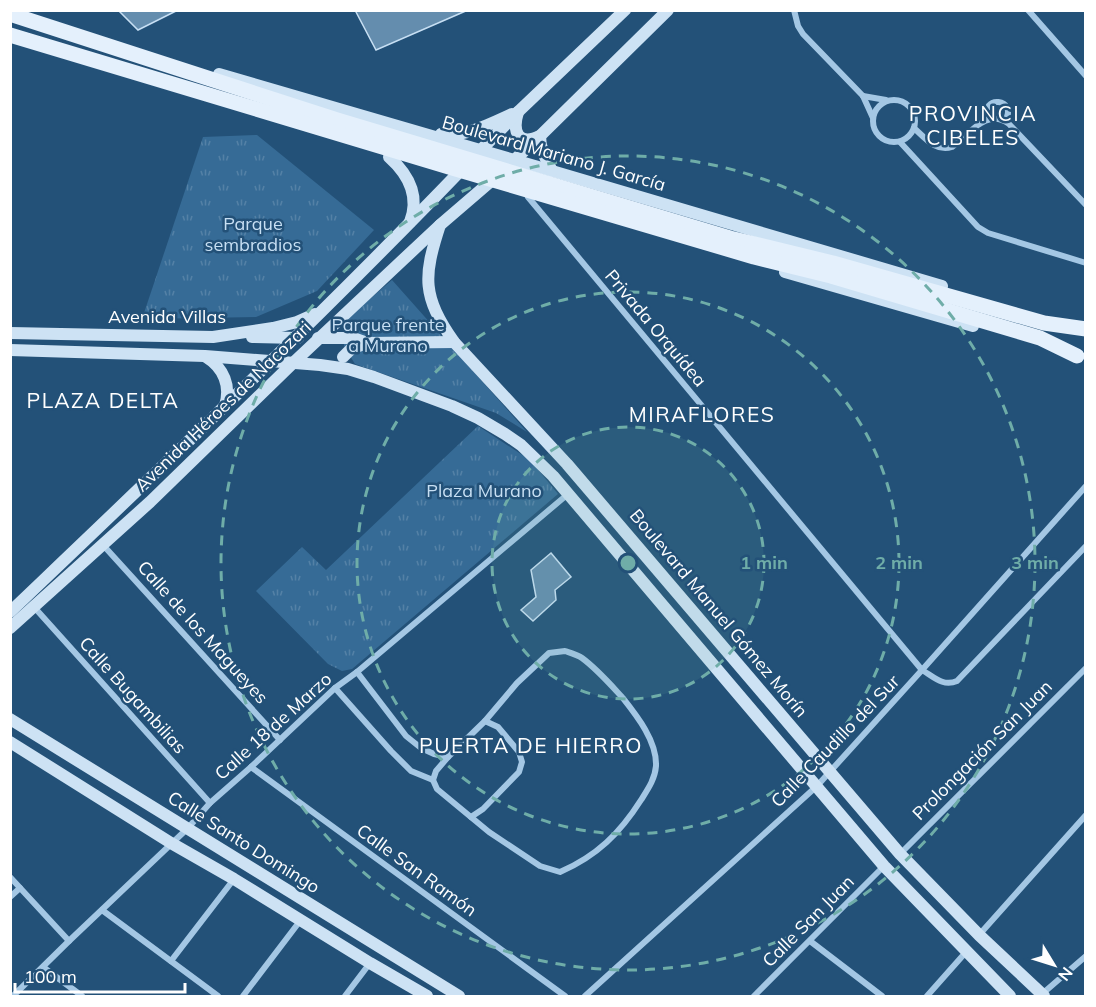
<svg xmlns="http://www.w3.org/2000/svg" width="1096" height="1007" viewBox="0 0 1096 1007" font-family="Mulish,sans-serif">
  <defs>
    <pattern id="park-tufts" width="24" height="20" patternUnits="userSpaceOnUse" patternTransform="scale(1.5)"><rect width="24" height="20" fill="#366b96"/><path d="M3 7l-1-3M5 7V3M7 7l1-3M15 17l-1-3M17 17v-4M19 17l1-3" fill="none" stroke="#5481a6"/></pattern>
  </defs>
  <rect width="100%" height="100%" fill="#235178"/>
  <g fill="url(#park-tufts)">
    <polygon points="257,135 374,230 317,291 256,317 142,319 203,137"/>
    <polygon points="392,280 527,432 496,413 355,364 344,346 344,321"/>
    <polygon points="478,426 530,460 558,494 352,669 342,671 328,664 256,591 302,547 326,570"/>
  </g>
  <g fill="#648dae" stroke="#c7dff3" stroke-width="1.5">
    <polygon points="118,10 178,10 138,30"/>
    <polygon points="355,10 468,10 376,50"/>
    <polygon points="551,553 571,577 555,590 556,600 533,621 521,610 536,597 531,570"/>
  </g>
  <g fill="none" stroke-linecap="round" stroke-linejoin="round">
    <g stroke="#a4c7e4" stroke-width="6">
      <polyline points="794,10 798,26 803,34 863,96 873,118"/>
      <polyline points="1028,10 1086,76"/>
      <polyline points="863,96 886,100"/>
      <circle cx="894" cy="121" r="21"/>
      <path d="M988,119C979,94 1019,98 1005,121"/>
      <path d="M914,128C926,139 936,152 952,147C969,135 987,107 1009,124L1086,205"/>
      <polyline points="900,142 978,227 988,233 1086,263"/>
      <path d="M528,197L922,670C934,677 943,687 957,681L1086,546"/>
      <polyline points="103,545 280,740"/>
      <polyline points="34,607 210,803"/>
      <path d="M565,651C571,653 578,655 582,658C597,669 610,684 622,697C637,716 657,741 656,766C655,779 648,789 641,800C620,833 597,856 560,872L540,866L489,832L437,789L433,780L436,771L448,757L485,721L517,683L549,653Z"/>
      <polyline points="357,672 406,736 421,748 434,754 448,757"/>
      <polyline points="335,688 391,751 411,771 433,780"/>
      <polyline points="251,767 565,996"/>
      <polyline points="471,817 483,809 519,772 522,762 519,752 498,727 485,721"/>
      <polyline points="900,854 1086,668"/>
      <polyline points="10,877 69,941"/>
      <polyline points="10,897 20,888"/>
      <polyline points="102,910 218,996"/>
      <polyline points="979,935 1086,815"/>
      <polyline points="810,941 882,996"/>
      <polyline points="171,961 234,879"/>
      <polyline points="43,967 82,996"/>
      <polyline points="1042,994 1086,956"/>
      <polyline points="13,996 69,941 188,828 210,803 251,767 335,688 357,672 568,494"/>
      <polyline points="243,996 300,921"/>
      <polyline points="345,996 370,963"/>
      <polyline points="585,996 817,786 922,670 1086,486"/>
      <polyline points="754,996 884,866"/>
      <polyline points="927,996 966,952"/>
    </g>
    <g stroke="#cde2f4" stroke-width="12">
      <polyline points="219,74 552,171 942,286"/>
      <path d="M518,112C512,132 518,146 540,136C540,149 546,159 552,171"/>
      <path d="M441,134C466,137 490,124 512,114"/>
      <polyline points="477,154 519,111 625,10"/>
      <path d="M389,157C408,174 420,196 410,222"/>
      <polyline points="510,164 540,136 668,10"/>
      <path d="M440,225C423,277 422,296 454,342L567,464L900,854L979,935L1044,996"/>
      <polyline points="785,272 973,326"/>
      <polyline points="10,333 213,337 273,328 297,322 315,314"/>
      <polyline points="252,337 298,338"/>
      <polyline points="318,338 353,338 367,343"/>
      <polyline points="10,350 205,356 320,365 348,369 374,377 452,406 478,418 505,434 521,445 553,476 884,866 1010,996"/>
      <path d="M206,357C224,368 231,386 225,406"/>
      <polyline points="343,357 351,349 367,343 454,342"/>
      <path d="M10,612C164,465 318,319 465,166"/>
      <polyline points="10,628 150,502 293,363 440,225 497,176"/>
      <polyline points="10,719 459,996"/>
      <polyline points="10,742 171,843 234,879 370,963 427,996"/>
    </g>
    <g stroke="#e4f0fc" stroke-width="15">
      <polyline points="10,14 337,120 730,238 833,263 1044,323 1086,329"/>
      <polyline points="10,35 449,167 754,257 831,276 1040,338 1077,356"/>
    </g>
  </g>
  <circle cx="628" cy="563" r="136" fill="#6fada8" fill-opacity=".12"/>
  <g fill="none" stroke="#6fada8" stroke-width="3" stroke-dasharray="10 8">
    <circle cx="628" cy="563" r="136"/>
    <circle cx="628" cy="563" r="271"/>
    <circle cx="628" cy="563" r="407"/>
  </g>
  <g text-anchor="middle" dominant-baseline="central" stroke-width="5" stroke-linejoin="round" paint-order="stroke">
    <g font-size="18" fill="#fff" stroke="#235178">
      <text transform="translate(554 153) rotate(16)">Boulevard Mariano J. García</text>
      <text x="167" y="316">Avenida Villas</text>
      <text transform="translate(656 328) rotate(50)">Privada Orquídea</text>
      <text transform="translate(223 406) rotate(-44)">Avenida Héroes de Nacozari</text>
      <text transform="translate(719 613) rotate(50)">Boulevard Manuel Gómez Morín</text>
      <text transform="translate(203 632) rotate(48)">Calle de los Magueyes</text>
      <text transform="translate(133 695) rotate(48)">Calle Bugambilias</text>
      <text transform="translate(273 726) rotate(-42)">Calle 18 de Marzo</text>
      <text transform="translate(835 741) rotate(-46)">Calle Caudillo del Sur</text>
      <text transform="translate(982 750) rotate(-45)">Prolongación San Juan</text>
      <text transform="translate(244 842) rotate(32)">Calle Santo Domingo</text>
      <text transform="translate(417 870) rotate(36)">Calle San Ramón</text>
      <text transform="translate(808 921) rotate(-45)">Calle San Juan</text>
    </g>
    <g font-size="18" fill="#c7dff3" stroke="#235178">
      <text x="253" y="223">Parque<tspan x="253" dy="21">sembradios</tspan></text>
      <text x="388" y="324">Parque frente<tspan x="388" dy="21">a Murano</tspan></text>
      <text x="484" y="490">Plaza Murano</text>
    </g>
    <g font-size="21" letter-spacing="1.5" fill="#fff" stroke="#235178">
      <text x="973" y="113">PROVINCIA<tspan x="973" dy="24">CIBELES</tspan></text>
      <text x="103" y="400">PLAZA DELTA</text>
      <text x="702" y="414">MIRAFLORES</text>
      <text x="531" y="745">PUERTA DE HIERRO</text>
    </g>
  </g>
  <circle cx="628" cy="563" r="9" fill="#6fada8" stroke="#235178" stroke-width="3"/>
  <g font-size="18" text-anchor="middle" font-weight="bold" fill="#6fada8" stroke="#235178" stroke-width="5" stroke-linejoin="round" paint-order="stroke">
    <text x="764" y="569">1 min</text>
    <text x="899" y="569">2 min</text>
    <text x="1035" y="569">3 min</text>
  </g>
  <rect width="1096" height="1007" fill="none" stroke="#ffffff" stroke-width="24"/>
  <g transform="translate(1054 965) rotate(128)" stroke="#235178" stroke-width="4.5" paint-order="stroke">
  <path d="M0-4.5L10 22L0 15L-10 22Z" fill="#ffffff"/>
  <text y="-9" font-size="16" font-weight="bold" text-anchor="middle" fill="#ffffff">N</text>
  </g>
  <path d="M15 983v9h170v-9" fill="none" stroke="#ffffff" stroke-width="3"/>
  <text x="24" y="983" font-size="18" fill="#ffffff" stroke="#235178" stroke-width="4.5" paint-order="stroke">100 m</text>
</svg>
